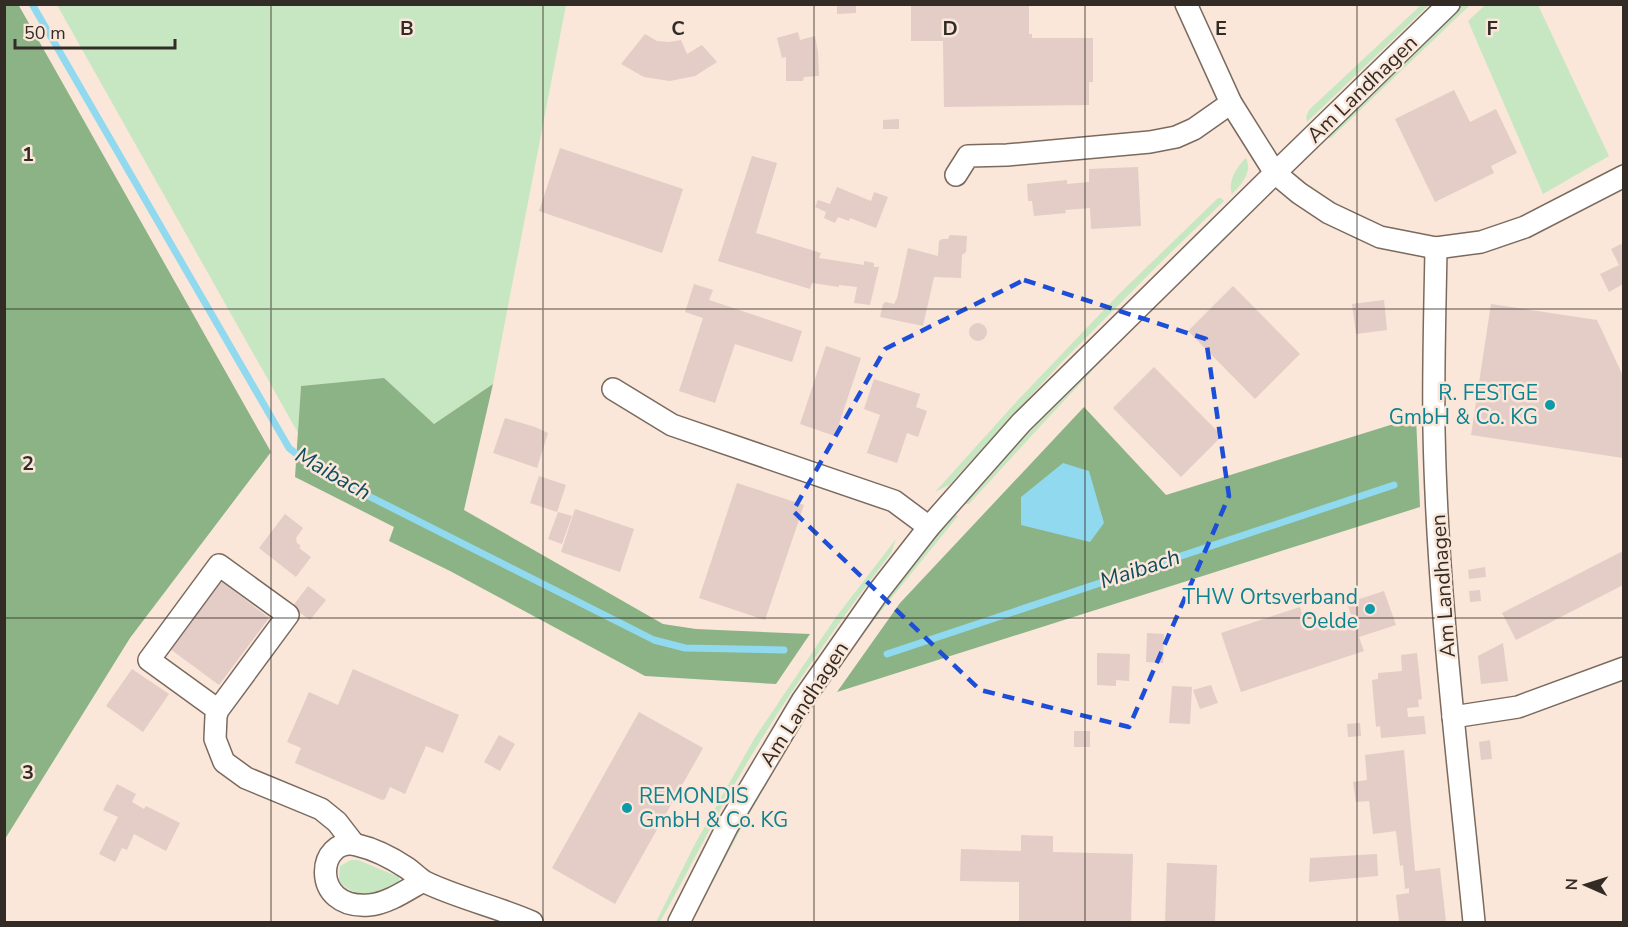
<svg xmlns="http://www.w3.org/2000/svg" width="1628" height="927" viewBox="0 0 1628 927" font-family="'Nunito Sans',sans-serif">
  <rect width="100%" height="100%" fill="#fae7d9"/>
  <g fill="#c7e7c2">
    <polygon points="1422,4 1429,5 1307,122 1306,117 1309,110"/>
    <polygon points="57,5 566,5 493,384 434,424 384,379 301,386 298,433"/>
    <polygon points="1461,5 1470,5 1331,138 1324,138 1323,137"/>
    <polygon points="1485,5 1538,5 1609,156 1543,194 1468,21"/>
    <path d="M1246,158C1253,172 1241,185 1232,194C1227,182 1237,166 1246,158Z"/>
    <polygon points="1218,198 1221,198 1224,201 1163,260 1063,361 949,485 935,492 1018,400 1120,293"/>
    <path d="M1242,219L1240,224C1144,312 1057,408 969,504H964V502L1056,398Z"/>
    <path d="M953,513L958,516C926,556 892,596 861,637C796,726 742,824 692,922H688L697,902L797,724L875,610Z"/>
    <path d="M896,539L891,553C844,615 800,677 759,743C723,801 693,863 660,922H656L695,844L754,739L836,617Z"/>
    <path d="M351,860H358L399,877L400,885C380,895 355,900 339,881L340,866Z"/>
  </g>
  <g fill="#8bb385">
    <polygon points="18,4 271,452 130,638 5,839 4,5"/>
    <polygon points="384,378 434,424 493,384 464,510 663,624 696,629 810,634 776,684 645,676 450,571 389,541 394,527 295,477 301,386"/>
    <polygon points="1084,407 1166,495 1416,417 1420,507 837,692 900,603"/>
  </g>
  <polygon fill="#91d9ef" points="1063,463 1089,471 1104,523 1090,542 1021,525 1021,497"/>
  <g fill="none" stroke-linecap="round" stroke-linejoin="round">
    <g stroke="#91d9ef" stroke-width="7">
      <polyline points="32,4 289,448 315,469 654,640 685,648 784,650"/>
      <polyline points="887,654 1394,485"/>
    </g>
  </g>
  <g fill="#e4ccc7">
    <polygon points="837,4 856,4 856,13 837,14"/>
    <polygon points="911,4 1029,4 1029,34 1032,34 1032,38 1093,38 1093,82 1089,82 1089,105 944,107 943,41 911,41"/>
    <polygon points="798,32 800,40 815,36 818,52 819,76 804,77 803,81 786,81 786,57 782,58 777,38"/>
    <polygon points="645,34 657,41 669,42 681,40 687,54 702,45 717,62 695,76 670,81 644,77 621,64"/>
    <polygon points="1454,90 1470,122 1496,109 1517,153 1491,166 1494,173 1435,202 1395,119"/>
    <polygon points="899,119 899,129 883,129 883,120"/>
    <polygon points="560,148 683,189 662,253 539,211"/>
    <polygon points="752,156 777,163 756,233 821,253 819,258 864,265 864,261 874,263 874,267 879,267 870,305 854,303 857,287 839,285 839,287 812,283 810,289 718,261"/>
    <polygon points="1138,167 1141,226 1091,229 1090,208 1065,210 1066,213 1034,216 1032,201 1028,201 1027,184 1067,180 1067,184 1089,182 1089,169"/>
    <polygon points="837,187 871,201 874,192 888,197 876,228 850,218 849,221 838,217 835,223 824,218 826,212 815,207 818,200 830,204"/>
    <polygon points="950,235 967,236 966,252 962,255 961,278 934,277 923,326 880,317 883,304 886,302 894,304 897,298 908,248 938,256 939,241 942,239 948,239"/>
    <polygon points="1623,243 1623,284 1609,292 1600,274 1619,265 1611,249"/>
    <polygon points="694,284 713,290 709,300 802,331 792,362 735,344 715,403 679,391 703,318 685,312"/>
    <polygon points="1233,286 1300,354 1255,399 1188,331"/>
    <polygon points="1384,300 1387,330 1356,334 1352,304"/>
    <polygon points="1491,304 1597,320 1623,376 1623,458 1471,435"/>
    <circle cx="978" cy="332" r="9"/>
    <polygon points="826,346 861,358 835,436 800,424"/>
    <polygon points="1154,367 1222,436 1181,477 1113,408"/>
    <polygon points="874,379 920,394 916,407 927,411 918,437 907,433 897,463 867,453 880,415 864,409"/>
    <polygon points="505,418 535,427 548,433 537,468 493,453"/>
    <polygon points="539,476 566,485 557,512 530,503"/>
    <polygon points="737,483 804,505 765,620 699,598"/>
    <polygon points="575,509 634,529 620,572 561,552"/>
    <polygon points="558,512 572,516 562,544 548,539"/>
    <polygon points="285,514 303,528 296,538 297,543 301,546 299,548 311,557 296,577 259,548"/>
    <polygon points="1623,551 1623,585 1516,640 1502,613"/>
    <polygon points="1485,567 1486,577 1469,579 1468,570"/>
    <polygon points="217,578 269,618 219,685 166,646"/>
    <polygon points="308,586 326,600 310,620 292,607"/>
    <polygon points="1480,590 1481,601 1470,602 1469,591"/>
    <polygon points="1384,591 1396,625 1359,637 1364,651 1241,692 1221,633 1300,607 1306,627 1326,619 1327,623 1351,615 1347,603"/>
    <polygon points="1147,633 1164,634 1163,663 1146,662"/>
    <polygon points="1503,643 1508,681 1481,684 1478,656"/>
    <polygon points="1097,653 1130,654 1129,681 1116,680 1116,686 1097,685"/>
    <polygon points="1417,653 1422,699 1418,700 1419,707 1407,708 1408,717 1424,716 1426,734 1381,738 1380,726 1376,727 1372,680 1378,679 1378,673 1402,671 1401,655"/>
    <polygon points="132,669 169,694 143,732 106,706"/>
    <polygon points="353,669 459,715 443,753 426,746 405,794 390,787 385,799 382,800 295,763 301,748 287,742 309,692 338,705"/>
    <polygon points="1211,685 1218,703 1200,709 1193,690"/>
    <polygon points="1172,686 1192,687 1190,724 1169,723"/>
    <polygon points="639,712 703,748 615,904 552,868"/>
    <polygon points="1360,723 1361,736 1348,737 1347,724"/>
    <rect x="1074" y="731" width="16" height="16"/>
    <polygon points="499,735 515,744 500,771 484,762"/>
    <polygon points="1490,740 1492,759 1481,760 1479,742"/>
    <polygon points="1404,750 1415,871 1440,868 1446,922 1413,922 1412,921 1399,922 1396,895 1409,893 1409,888 1405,889 1403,865 1400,866 1396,831 1373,834 1369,801 1356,802 1353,782 1367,780 1365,755"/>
    <polygon points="117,784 136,794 132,802 144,809 146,806 180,823 166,851 134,834 127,850 122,848 115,862 99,854 118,817 103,810"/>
    <polygon points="1021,835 1053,836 1053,852 1133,854 1131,922 1019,922 1019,882 960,881 961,849 1021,851"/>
    <polygon points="1377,854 1378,876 1309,882 1310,858"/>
    <polygon points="1167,863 1217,865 1215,922 1165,922"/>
  </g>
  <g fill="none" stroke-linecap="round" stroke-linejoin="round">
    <g stroke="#7b6a5e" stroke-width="24">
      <g id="minor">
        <polyline points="1186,4 1231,103 1275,173 1299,193 1329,213 1380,237 1436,248 1481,242 1525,227 1624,176"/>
        <polyline points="956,175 968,156 1007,155 1150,142 1176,137 1194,129 1231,103"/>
        <path d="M1436,248C1435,309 1433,369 1434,430C1437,594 1458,759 1474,922"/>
        <polyline points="613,389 672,425 894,501 929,527"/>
        <polyline points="218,710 149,660 219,565 288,615 218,710 216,716 215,739 224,762 246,778 321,809 337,822 354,844"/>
        <polyline points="1453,717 1518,707 1624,668"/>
        <path d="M423,881C407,890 387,904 369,905C309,910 317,835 357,845C374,849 392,858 407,868C413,872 418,878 425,882C458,898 498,907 532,922"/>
        <polyline points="679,922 727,827 802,701 879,591 929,527 1021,423 1275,173 1449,4"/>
      </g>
    </g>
    <use href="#minor" stroke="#fff" stroke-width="21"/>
  </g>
  <path fill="none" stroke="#1d4ed8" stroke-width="4.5" stroke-dasharray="12 8" stroke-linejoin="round" d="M1024,280L1206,339L1229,496L1129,727L980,690L793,511L885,349Z"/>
  <path fill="none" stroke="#332c26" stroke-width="1.5" stroke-opacity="0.55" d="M271,4V922M543,4V922M814,4V922M1085,4V922M1357,4V922M4,309H1624M4,618H1624"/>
  <g fill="#0f9aa8" stroke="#fae7d9" stroke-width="2">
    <circle cx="1550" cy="405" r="6"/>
    <circle cx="1370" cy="609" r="6"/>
    <circle cx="627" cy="808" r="6"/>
  </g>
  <g text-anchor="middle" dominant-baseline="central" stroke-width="5" stroke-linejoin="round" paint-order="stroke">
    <g font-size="21" fill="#332c26" stroke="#fae7d9">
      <text transform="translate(1362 89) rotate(-44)">Am Landhagen</text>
      <text transform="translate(1443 586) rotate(-94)">Am Landhagen</text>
      <text transform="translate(804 704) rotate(-57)">Am Landhagen</text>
    </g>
    <g font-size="21" fill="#0d838f" stroke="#fae7d9" text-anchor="end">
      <text x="1538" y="393">R. FESTGE<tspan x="1538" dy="24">GmbH &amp; Co. KG</tspan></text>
      <text x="1358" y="597">THW Ortsverband<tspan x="1358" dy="24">Oelde</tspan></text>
      <text x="639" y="796" text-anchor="start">REMONDIS<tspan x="639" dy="24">GmbH &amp; Co. KG</tspan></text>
    </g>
    <g font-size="22" font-style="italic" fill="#0f4d5d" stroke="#fae7d9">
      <text transform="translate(333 474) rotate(30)">Maibach</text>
      <text transform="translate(1140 569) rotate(-18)">Maibach</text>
    </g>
  </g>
  <g font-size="20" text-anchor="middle" font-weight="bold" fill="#332c26" stroke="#fae7d9" stroke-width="5" stroke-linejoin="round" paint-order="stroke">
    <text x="407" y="35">B</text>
    <text x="678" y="35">C</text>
    <text x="950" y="35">D</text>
    <text x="1221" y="35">E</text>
    <text x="1492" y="35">F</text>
    <text x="28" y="161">1</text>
    <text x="28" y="470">2</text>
    <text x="28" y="779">3</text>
  </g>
  <rect width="1628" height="927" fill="none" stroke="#332c26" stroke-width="12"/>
  <g transform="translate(1586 885) rotate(273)" stroke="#fae7d9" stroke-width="4.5" paint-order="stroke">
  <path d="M0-4.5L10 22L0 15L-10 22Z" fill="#332c26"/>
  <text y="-9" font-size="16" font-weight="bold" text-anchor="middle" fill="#332c26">N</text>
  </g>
  <path d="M15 39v9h160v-9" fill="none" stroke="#332c26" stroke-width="3"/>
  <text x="24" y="39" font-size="18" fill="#332c26" stroke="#fae7d9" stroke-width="4.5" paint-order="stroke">50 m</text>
</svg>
